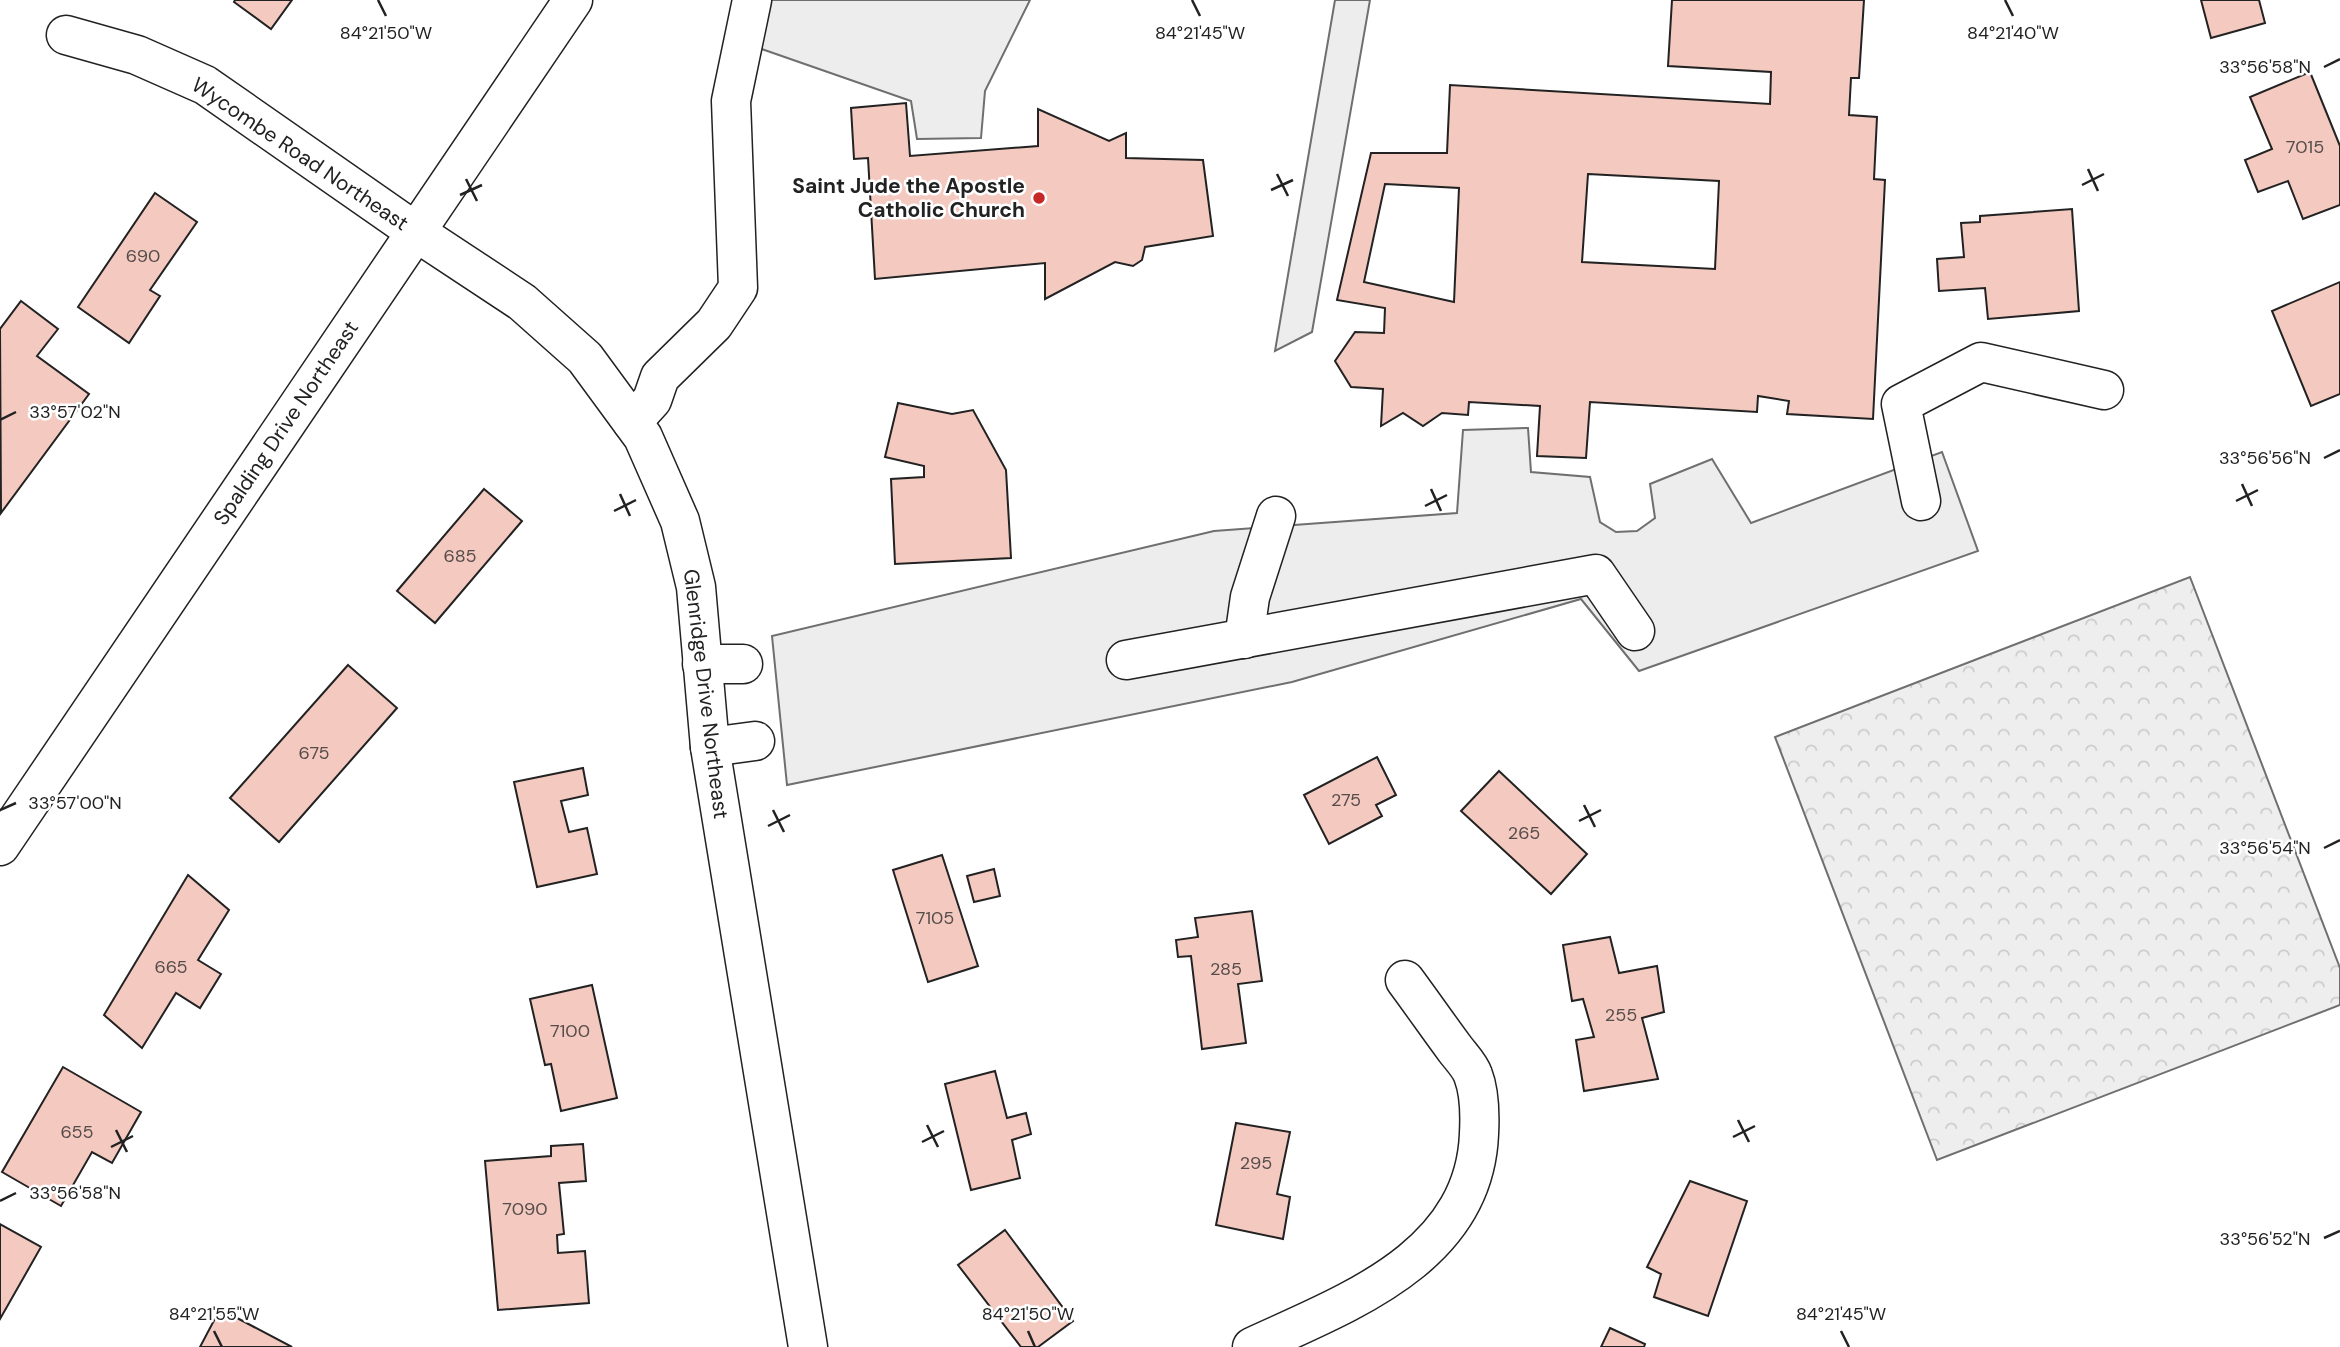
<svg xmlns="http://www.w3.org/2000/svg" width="2340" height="1347" viewBox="0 0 2340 1347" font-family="'DM Sans',sans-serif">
  <defs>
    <pattern id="park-crowns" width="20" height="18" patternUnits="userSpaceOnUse" patternTransform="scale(1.75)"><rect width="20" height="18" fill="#eee"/><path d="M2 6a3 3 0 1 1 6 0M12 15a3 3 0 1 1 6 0" fill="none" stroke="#ccc"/></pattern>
  </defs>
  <rect width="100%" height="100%" fill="#fff"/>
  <polygon fill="url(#park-crowns)" stroke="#6f6f6f" stroke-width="2" points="2190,577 2340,968 2340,1005 1937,1160 1775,737"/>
  <g fill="#ededed" stroke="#6f6f6f" stroke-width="2">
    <polygon points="765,0 1030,0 985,91 981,138 917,139 911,101 750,45"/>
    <polygon points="1335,0 1370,0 1312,332 1275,351"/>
    <polygon points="1528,428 1531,472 1590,477 1600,522 1616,532 1637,531 1655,518 1650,484 1712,459 1751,523 1942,452 1978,551 1639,671 1581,599 1292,682 787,785 772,636 1214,531 1457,513 1463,430"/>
  </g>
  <g fill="#f3c9c0" stroke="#222" stroke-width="2" fill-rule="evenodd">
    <polygon points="235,0 292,0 271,29 234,2"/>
    <path d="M1672,0H1864L1859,78H1851L1849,115L1877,117L1874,179L1885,180L1873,419L1787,414L1789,401L1758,396L1757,412L1590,402L1586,458L1537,456L1540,406L1469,402L1468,415L1442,413L1423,426L1403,413L1381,426L1383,389L1351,387L1335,361L1355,332L1384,333L1385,308L1337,300L1371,153H1447L1450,85L1770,104L1771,72L1668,66ZM1588,174L1719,181L1715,269L1582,262ZM1385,184L1459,188L1454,302L1364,282Z"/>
    <polygon points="2201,0 2259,0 2265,23 2211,38"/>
    <polygon points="2310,72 2340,146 2340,205 2303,219 2288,181 2258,192 2245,160 2272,149 2250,97"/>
    <polygon points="906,103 910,156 1038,146 1038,109 1109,141 1126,133 1126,158 1203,160 1213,236 1145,247 1142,260 1133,266 1115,262 1045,299 1045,263 875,279 868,158 854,159 851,108"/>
    <polygon points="155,193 197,222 150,290 160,296 129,343 78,307"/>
    <polygon points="2072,209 2079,311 1988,319 1985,288 1939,291 1937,259 1964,257 1961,223 1980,222 1980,216"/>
    <polygon points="2340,282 2340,394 2311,406 2272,311"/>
    <polygon points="21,301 58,329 37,356 89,394 1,513 0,329"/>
    <polygon points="898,403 952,414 973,410 1006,470 1011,558 895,564 891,479 924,477 924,466 885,457"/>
    <polygon points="484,489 522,521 435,623 397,591"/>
    <polygon points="348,665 397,708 279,842 230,798"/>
    <polygon points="1377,757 1396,795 1376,805 1382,816 1329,844 1304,795"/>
    <polygon points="583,768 588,795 561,801 569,832 587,828 597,874 537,887 514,782"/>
    <polygon points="1499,771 1587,854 1551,894 1461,811"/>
    <polygon points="942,855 978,966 928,982 893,870"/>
    <polygon points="994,869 1000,896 974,902 967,876"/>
    <polygon points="188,875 229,910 198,960 221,974 200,1008 176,993 142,1048 104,1015"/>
    <polygon points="1252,911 1262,981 1238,984 1246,1043 1202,1049 1191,956 1178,957 1176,940 1198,937 1195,918"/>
    <polygon points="1610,937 1619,973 1657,966 1664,1012 1642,1018 1658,1079 1584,1091 1576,1040 1594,1037 1583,999 1572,1001 1563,945"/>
    <polygon points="592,985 617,1098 561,1111 551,1064 545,1065 530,999"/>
    <polygon points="63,1067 141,1112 112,1163 92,1152 61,1206 2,1172"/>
    <polygon points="995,1071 1007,1118 1026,1113 1031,1134 1012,1140 1020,1178 971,1190 945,1084"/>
    <polygon points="1236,1123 1290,1132 1277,1194 1290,1197 1283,1239 1216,1225"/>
    <polygon points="583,1144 586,1181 559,1183 564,1234 557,1235 558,1253 585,1251 589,1303 498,1310 485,1161 551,1156 551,1146"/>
    <polygon points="1690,1181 1747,1201 1708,1316 1654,1297 1661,1274 1647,1267"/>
    <polygon points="0,1224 41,1247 0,1319"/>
    <polygon points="1005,1230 1073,1321 1038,1347 1021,1347 958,1265"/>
    <polygon points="220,1309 292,1347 200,1347"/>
    <polygon points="1610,1328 1645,1344 1644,1347 1601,1347"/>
  </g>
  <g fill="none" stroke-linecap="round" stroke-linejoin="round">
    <g stroke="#222" stroke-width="41">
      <g id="minor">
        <polyline points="66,35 137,55 205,85 416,232 522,302 585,358 643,437 680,521 696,587 710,747 808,1347"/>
        <polyline points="632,422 652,400 660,377 714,324 738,288 731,101 752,0"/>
        <polyline points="1921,501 1901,404 1981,362 2104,390"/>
        <polyline points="1244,639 1250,597 1276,516"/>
        <polyline points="1126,660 1596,574 1635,631"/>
        <polyline points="702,664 743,664"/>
        <polyline points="710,747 755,741"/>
        <polyline points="0,846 573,0"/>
        <path d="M1252,1347C1347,1303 1474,1258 1479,1134C1480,1115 1480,1093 1473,1075C1470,1066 1461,1057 1455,1049C1438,1026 1422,1003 1405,980"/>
      </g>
    </g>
    <use href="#minor" stroke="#fff" stroke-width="38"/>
  </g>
  <path fill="none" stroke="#222" stroke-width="2.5" d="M378,0L386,16M1192,0L1200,16M2005,0L2013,16M2324,67L2340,59M2088,169L2098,191M1277,174L1288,196M466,179L477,201M2082,185L2104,174M1271,190L1293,180M460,195L482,185M0,420L16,412M2324,458L2340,450M2242,484L2252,506M1431,489L1441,511M620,494L630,516M2236,501L2258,490M1425,506L1447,495M614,511L636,500M1584,805L1595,827M0,810L16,803M773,810L784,832M1579,821L1601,810M768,826L790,815M2324,848L2340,840M1738,1120L1749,1142M927,1125L938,1147M116,1130L127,1152M1733,1137L1755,1126M922,1142L944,1131M111,1147L133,1136M0,1201L16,1193M2324,1238L2340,1231M214,1331L222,1347M1028,1331L1035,1347M1841,1331L1849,1347"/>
  <circle fill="#c62828" stroke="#fff" stroke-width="2.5" cx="1039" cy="198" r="7"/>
  <g text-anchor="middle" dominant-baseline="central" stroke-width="5" stroke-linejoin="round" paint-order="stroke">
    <g font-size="18" fill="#564c4a">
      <text x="2305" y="147">7015</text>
      <text x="143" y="256">690</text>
      <text x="460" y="556">685</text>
      <text x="314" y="753">675</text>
      <text x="1346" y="800">275</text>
      <text x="1524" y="833">265</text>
      <text x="935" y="918">7105</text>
      <text x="171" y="967">665</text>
      <text x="1226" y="969">285</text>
      <text x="1621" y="1015">255</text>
      <text x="570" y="1031">7100</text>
      <text x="77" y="1132">655</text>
      <text x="1256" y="1163">295</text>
      <text x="525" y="1209">7090</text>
    </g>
    <g font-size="21" fill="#222" stroke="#fff">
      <text transform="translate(300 154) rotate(34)">Wycombe Road Northeast</text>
      <text transform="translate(286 423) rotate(-56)">Spalding Drive Northeast</text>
      <text transform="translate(706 694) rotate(83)">Glenridge Drive Northeast</text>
    </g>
    <g font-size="21" font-weight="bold" fill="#222" stroke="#fff" text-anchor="end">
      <text x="1025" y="186">Saint Jude the Apostle<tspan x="1025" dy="24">Catholic Church</tspan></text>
    </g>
  </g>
  <g font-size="18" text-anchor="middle" fill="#222" stroke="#fff" stroke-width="5" stroke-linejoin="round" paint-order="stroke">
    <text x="386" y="39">84°21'50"W</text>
    <text x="1200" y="39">84°21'45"W</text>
    <text x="2013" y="39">84°21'40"W</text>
    <text x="2265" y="73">33°56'58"N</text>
    <text x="75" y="418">33°57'02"N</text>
    <text x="2265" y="464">33°56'56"N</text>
    <text x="75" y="809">33°57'00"N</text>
    <text x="2265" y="854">33°56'54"N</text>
    <text x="75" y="1199">33°56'58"N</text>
    <text x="2265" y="1245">33°56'52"N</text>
    <text x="214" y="1320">84°21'55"W</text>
    <text x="1028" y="1320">84°21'50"W</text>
    <text x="1841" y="1320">84°21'45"W</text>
  </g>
</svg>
